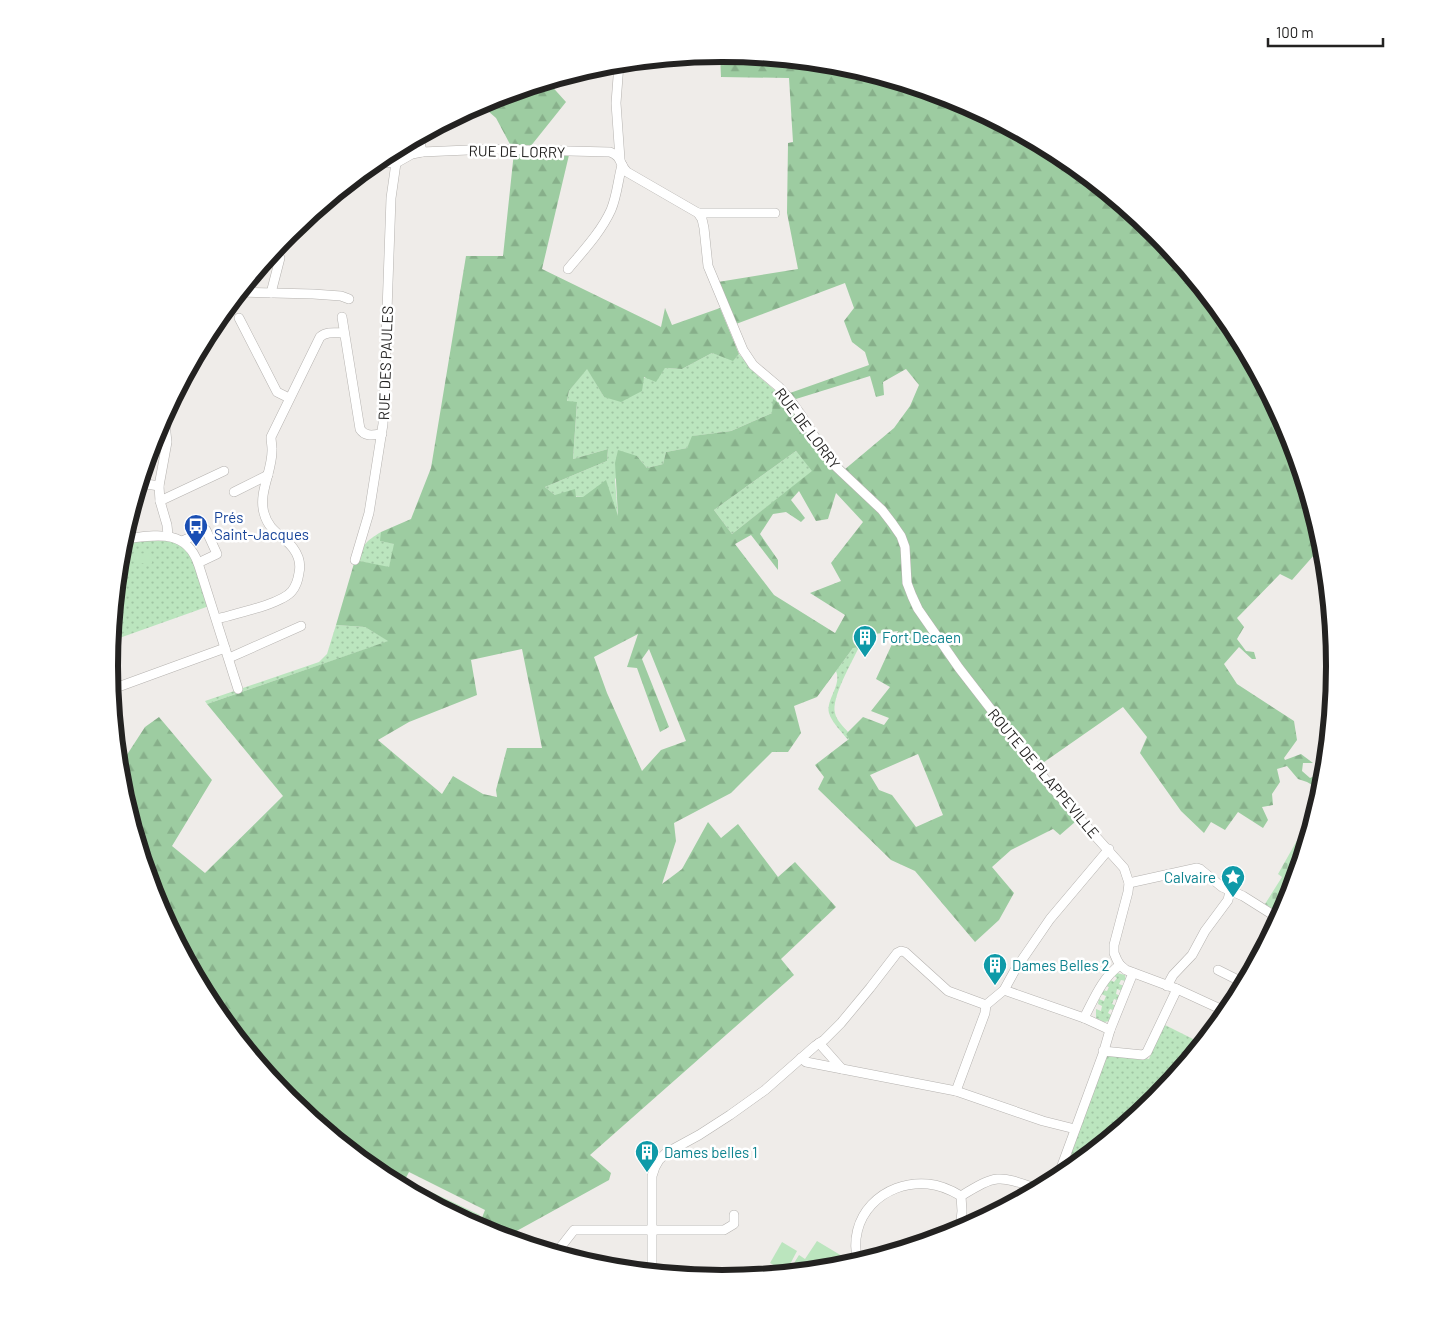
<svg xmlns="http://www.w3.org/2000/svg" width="1443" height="1333" viewBox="0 0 1443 1333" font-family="Barlow,sans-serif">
  <defs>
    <pattern id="grass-dots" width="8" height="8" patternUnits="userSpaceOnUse" patternTransform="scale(1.25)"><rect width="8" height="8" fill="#bbe5be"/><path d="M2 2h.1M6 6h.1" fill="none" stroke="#a0c4a3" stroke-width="1.8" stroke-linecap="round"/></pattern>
    <pattern id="forest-firs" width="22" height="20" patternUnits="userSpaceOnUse" patternTransform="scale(1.25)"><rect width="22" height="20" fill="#9dcca1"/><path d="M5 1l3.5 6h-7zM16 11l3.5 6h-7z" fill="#87af8a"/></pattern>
    <pattern id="cemetery-stones" width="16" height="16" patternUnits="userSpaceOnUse" patternTransform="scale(1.25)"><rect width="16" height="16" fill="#bbe5be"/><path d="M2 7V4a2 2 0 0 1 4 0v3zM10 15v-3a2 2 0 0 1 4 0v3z" fill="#a0c4a3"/></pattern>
  </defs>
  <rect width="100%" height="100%" fill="#efece9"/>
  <g fill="url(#grass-dots)">
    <polygon points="712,353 733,360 739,354 757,375 786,400 772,413 731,431 693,436 687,448 666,452 663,464 647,468 637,456 615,479 618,518 583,497 555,495 545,487 607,461 608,449 573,459 577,403 567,402 569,391 587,368 604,397 665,368 682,369"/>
    <polygon points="796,451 813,471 732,534 714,510"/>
    <path d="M381,532V541L395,544L389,568L355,560C364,544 366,541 381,532Z"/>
    <polygon points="168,535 189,546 212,605 111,641 121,547 123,539"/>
    <polygon points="336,625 365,627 389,641 207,704 205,701 319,662 327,654"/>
    <path d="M859,647C852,662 831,698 835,713C836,720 844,727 848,732L846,734L849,738L848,740C842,732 832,723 829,713C826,699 842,685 836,671L853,648Z"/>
    <polygon points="1117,973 1125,975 1126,981 1121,980 1119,984 1124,986 1122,991 1117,989 1116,994 1121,996 1119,1001 1114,999 1112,1004 1117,1006 1115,1011 1110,1009 1108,1013 1113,1016 1110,1021 1104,1022 1096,1018 1096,1009 1101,1011 1102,1006 1098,1004 1099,999 1104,1001 1106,996 1101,994 1103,990 1107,991 1109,987 1104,985 1109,979 1114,982 1117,978 1113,975"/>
    <polygon points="1163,1024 1201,1043 1200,1045 1155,1100 1079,1162 1070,1160 1069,1156 1106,1057 1111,1053 1117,1053 1149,1059"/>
  </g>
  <g fill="url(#forest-firs)" fill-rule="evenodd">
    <path d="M720,54L841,66L956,101L1062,157L1155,233L1231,326L1288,432L1322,546L1292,580L1280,574L1237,618L1244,627L1237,639L1246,651L1254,652L1256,659H1252L1239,647L1224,664L1237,684L1294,721L1297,740L1284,758L1285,760L1301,754L1313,763H1303L1302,771L1310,778L1324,772L1321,790L1307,782L1298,779L1287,766L1277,769L1280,782L1272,794L1273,805L1262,807L1268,820L1263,828L1238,812L1225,830L1211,822L1204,833L1181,811L1140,753L1147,737L1123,707L1037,767L1046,786L1075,822L1060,835L1053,829L1011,850L992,867L1014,893L999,920L975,942L915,871L891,860L818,789L824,777L815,765L849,739L846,734L863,717L884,725L889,718L871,711L890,687L876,679L898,631L867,635L862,647L853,648L817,697L794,706L801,733L788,752H772L731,793L674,823L676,841L662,884L682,869L708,822L721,838L738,824L778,877L795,862L836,907L781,959L794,975L590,1155L611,1173L609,1180L504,1238L487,1232L478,1228L485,1210L409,1172L401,1187L381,1176L288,1100L212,1007L155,901L120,786L119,767L145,727L159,717L212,780L172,846L205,873L283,796L207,704L388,641L365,627L336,625L355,560L389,567L394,544L380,541L381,532L411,519L431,468L466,256H503L514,152L569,155L542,269L661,327L665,308L672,325L720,308L739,354L733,361L712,353L682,369L665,368L656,382L644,377L642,391L621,402L604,397L587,369L569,391L567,401L577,402L573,459L608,449L607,461L545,487L555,495L575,489L576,497H583L606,480L618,516L615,463L618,450L637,456L647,468L663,464L666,452L687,448L692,436L731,431L772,413L773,399L780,404L786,400C802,422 815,446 832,468L844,470L894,428L910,406L919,385L906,369L883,382L884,395L876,397L870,376L796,399L790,393L869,365L865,352L852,342L844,321L854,308L845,283L736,324L718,282L798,269L787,213L788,143L793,142L789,78L721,77ZM796,451L812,471L732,534L714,510ZM799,491L816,521L828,519L836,493L863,522L831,563L841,581L810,593L845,615L835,633L774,595L735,544L751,535L778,570V560L760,534L773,514L786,512L801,522L805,518L791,500ZM638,634L627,667L637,668L660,732L669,727L642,659L649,649L686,741L661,750L642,771L607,693L594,657ZM522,649L542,748H507L496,790L497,797L483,794L453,776L442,794L378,740L409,722L477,695L471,660ZM918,754L943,815L916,827L892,795L879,790L870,775Z"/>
    <polygon points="548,82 566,102 530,147 511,146 496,118 480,104 487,100"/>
  </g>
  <polygon fill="url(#cemetery-stones)" points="1304,828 1309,831 1287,901 1281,914 1265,904 1282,877 1278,874"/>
  <g fill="#bbe5be">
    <polygon points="151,553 152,563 135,563 134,554"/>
    <polygon points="408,1181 480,1215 475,1226 405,1189"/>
    <polygon points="817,1241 852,1262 851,1264 841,1268 788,1273 799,1255 805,1259"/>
    <polygon points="782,1242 797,1251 786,1272 770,1263"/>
  </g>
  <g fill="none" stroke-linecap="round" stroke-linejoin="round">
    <g stroke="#b5b2af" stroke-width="10">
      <g id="minor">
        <polyline points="619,64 616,103 620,159"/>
        <polyline points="419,137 422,152"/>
        <path d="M375,162L396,163L412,154L422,152L491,149L610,152C622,156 619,164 627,172L698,213L702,219L704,228L708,266L743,350L753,365L779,387L788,397L801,415L830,461L882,510L892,523L901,536L905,547L907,583L912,596L918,609L959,668L1048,783L1071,809L1124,868L1129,883L1128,892L1114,945V953L1117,960L1120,965L1126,970L1177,989L1227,1012"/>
        <polyline points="698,213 775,213"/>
        <path d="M568,269C583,251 601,232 611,210C617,196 618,180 622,165"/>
        <polyline points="240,292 313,294 341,296 349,299"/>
        <polyline points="271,293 280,258"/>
        <path d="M342,317L360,429C365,437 373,435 382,434"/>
        <polyline points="239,318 277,392 289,398"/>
        <polyline points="164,415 167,442 159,486 160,501 167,525 168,535"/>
        <polyline points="140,483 159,486"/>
        <polyline points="234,492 268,475"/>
        <polyline points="160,501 224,471"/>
        <path d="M123,539C153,536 185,527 198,563L238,689"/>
        <polyline points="182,541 206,530 217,554 198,563"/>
        <polyline points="355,560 369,513 383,424 391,198 396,163"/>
        <polyline points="116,598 119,564"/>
        <path d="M217,619C234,614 282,604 292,591C296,586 298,580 299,573C301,564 299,556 293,548C283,535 269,532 264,513C258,492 273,470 272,449C272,445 271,441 271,437L320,337C327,331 335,333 344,333"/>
        <polyline points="229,658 301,626"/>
        <polyline points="111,688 118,687 225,648"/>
        <polyline points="1129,883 1197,868 1200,869 1222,887 1243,896 1278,918"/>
        <polyline points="1218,970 1244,983"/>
        <polyline points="1167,986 1173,975 1192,955 1205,931 1228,900 1230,891"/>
        <polyline points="1004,990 1084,1018 1110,1030"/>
        <path d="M1084,1018C1094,999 1102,978 1120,965"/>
        <polyline points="819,1043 842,1069"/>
        <polyline points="1103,1051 1143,1055 1147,1052 1177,989"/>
        <polyline points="801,1058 806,1062 956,1091 1043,1121 1075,1129"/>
        <polyline points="956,1091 985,1013 986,1005"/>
        <polyline points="1064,1162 1078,1162"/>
        <polyline points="1057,1179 1103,1054 1110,1030 1133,973"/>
        <path d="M960,1230L962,1211L961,1196C997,1174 998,1175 1038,1189"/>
        <polyline points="924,1241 924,1242"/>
        <polyline points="556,1253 574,1230 652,1230 652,1176 655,1167 659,1160 666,1153 699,1135 730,1115 765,1090 815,1046 824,1040 841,1023 870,988 897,953 901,951 905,952 948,991 986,1005 1004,990 1015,970 1050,919 1109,849"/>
        <path d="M858,1262C846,1217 883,1180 928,1184C940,1185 951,1190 961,1196"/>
        <polyline points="652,1272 652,1230 724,1230 734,1224 734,1215"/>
      </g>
    </g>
    <use href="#minor" stroke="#fff" stroke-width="9"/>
  </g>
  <defs>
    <g id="bus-pin" transform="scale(1.25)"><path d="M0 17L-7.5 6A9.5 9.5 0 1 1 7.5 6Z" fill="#1a4fb4" stroke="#fff"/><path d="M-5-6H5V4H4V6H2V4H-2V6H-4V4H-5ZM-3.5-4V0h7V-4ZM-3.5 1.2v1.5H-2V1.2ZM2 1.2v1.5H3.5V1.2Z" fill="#fff"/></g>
    <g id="building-pin" transform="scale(1.25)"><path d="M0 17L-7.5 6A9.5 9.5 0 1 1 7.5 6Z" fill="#0f9aa8" stroke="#fff"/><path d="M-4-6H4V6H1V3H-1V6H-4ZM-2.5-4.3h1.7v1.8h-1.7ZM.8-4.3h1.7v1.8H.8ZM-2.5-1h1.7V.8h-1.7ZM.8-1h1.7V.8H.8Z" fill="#fff"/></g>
    <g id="sight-pin" transform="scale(1.25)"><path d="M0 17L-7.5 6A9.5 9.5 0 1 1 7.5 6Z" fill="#0f9aa8" stroke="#fff"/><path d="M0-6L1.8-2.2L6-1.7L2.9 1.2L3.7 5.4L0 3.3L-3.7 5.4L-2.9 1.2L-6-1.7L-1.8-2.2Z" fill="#fff"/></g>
  </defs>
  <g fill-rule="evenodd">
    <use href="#bus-pin" x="196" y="526"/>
    <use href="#building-pin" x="865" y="637"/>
    <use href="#sight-pin" x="1233" y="877"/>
    <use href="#building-pin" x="995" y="965"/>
    <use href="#building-pin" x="647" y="1152"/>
  </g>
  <g text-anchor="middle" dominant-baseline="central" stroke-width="5" stroke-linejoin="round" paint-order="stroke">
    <g font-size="15" fill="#232221" stroke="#fff">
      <text transform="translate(517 151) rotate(1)">RUE DE LORRY</text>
      <text transform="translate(385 363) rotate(-88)">RUE DES PAULES</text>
      <text transform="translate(808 428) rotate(53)">RUE DE LORRY</text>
      <text transform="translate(1044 773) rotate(50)">ROUTE DE PLAPPEVILLE</text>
    </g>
    <g font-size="15" fill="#164399" stroke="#fff" text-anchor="start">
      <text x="214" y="517">Prés<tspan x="214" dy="17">Saint-Jacques</tspan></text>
    </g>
    <g font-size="15" fill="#0d838f" stroke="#fff" text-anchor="start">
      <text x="882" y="637">Fort Decaen</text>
      <text x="1216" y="877" text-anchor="end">Calvaire</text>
      <text x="1012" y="965">Dames Belles 2</text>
      <text x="664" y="1152">Dames belles 1</text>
    </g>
  </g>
  <path d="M0 0H1443V1333H0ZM118 666a604 604 0 1 1 1208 0a604 604 0 1 1-1208 0Z" fill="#fff" fill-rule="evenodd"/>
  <path fill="none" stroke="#232221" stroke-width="6" d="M118 666a604 604 0 1 1 1208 0a604 604 0 1 1-1208 0Z"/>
  <path d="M1268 38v8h115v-8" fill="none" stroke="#232221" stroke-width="2.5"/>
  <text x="1276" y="38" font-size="15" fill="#232221" stroke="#ffffff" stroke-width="4" paint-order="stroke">100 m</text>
</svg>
